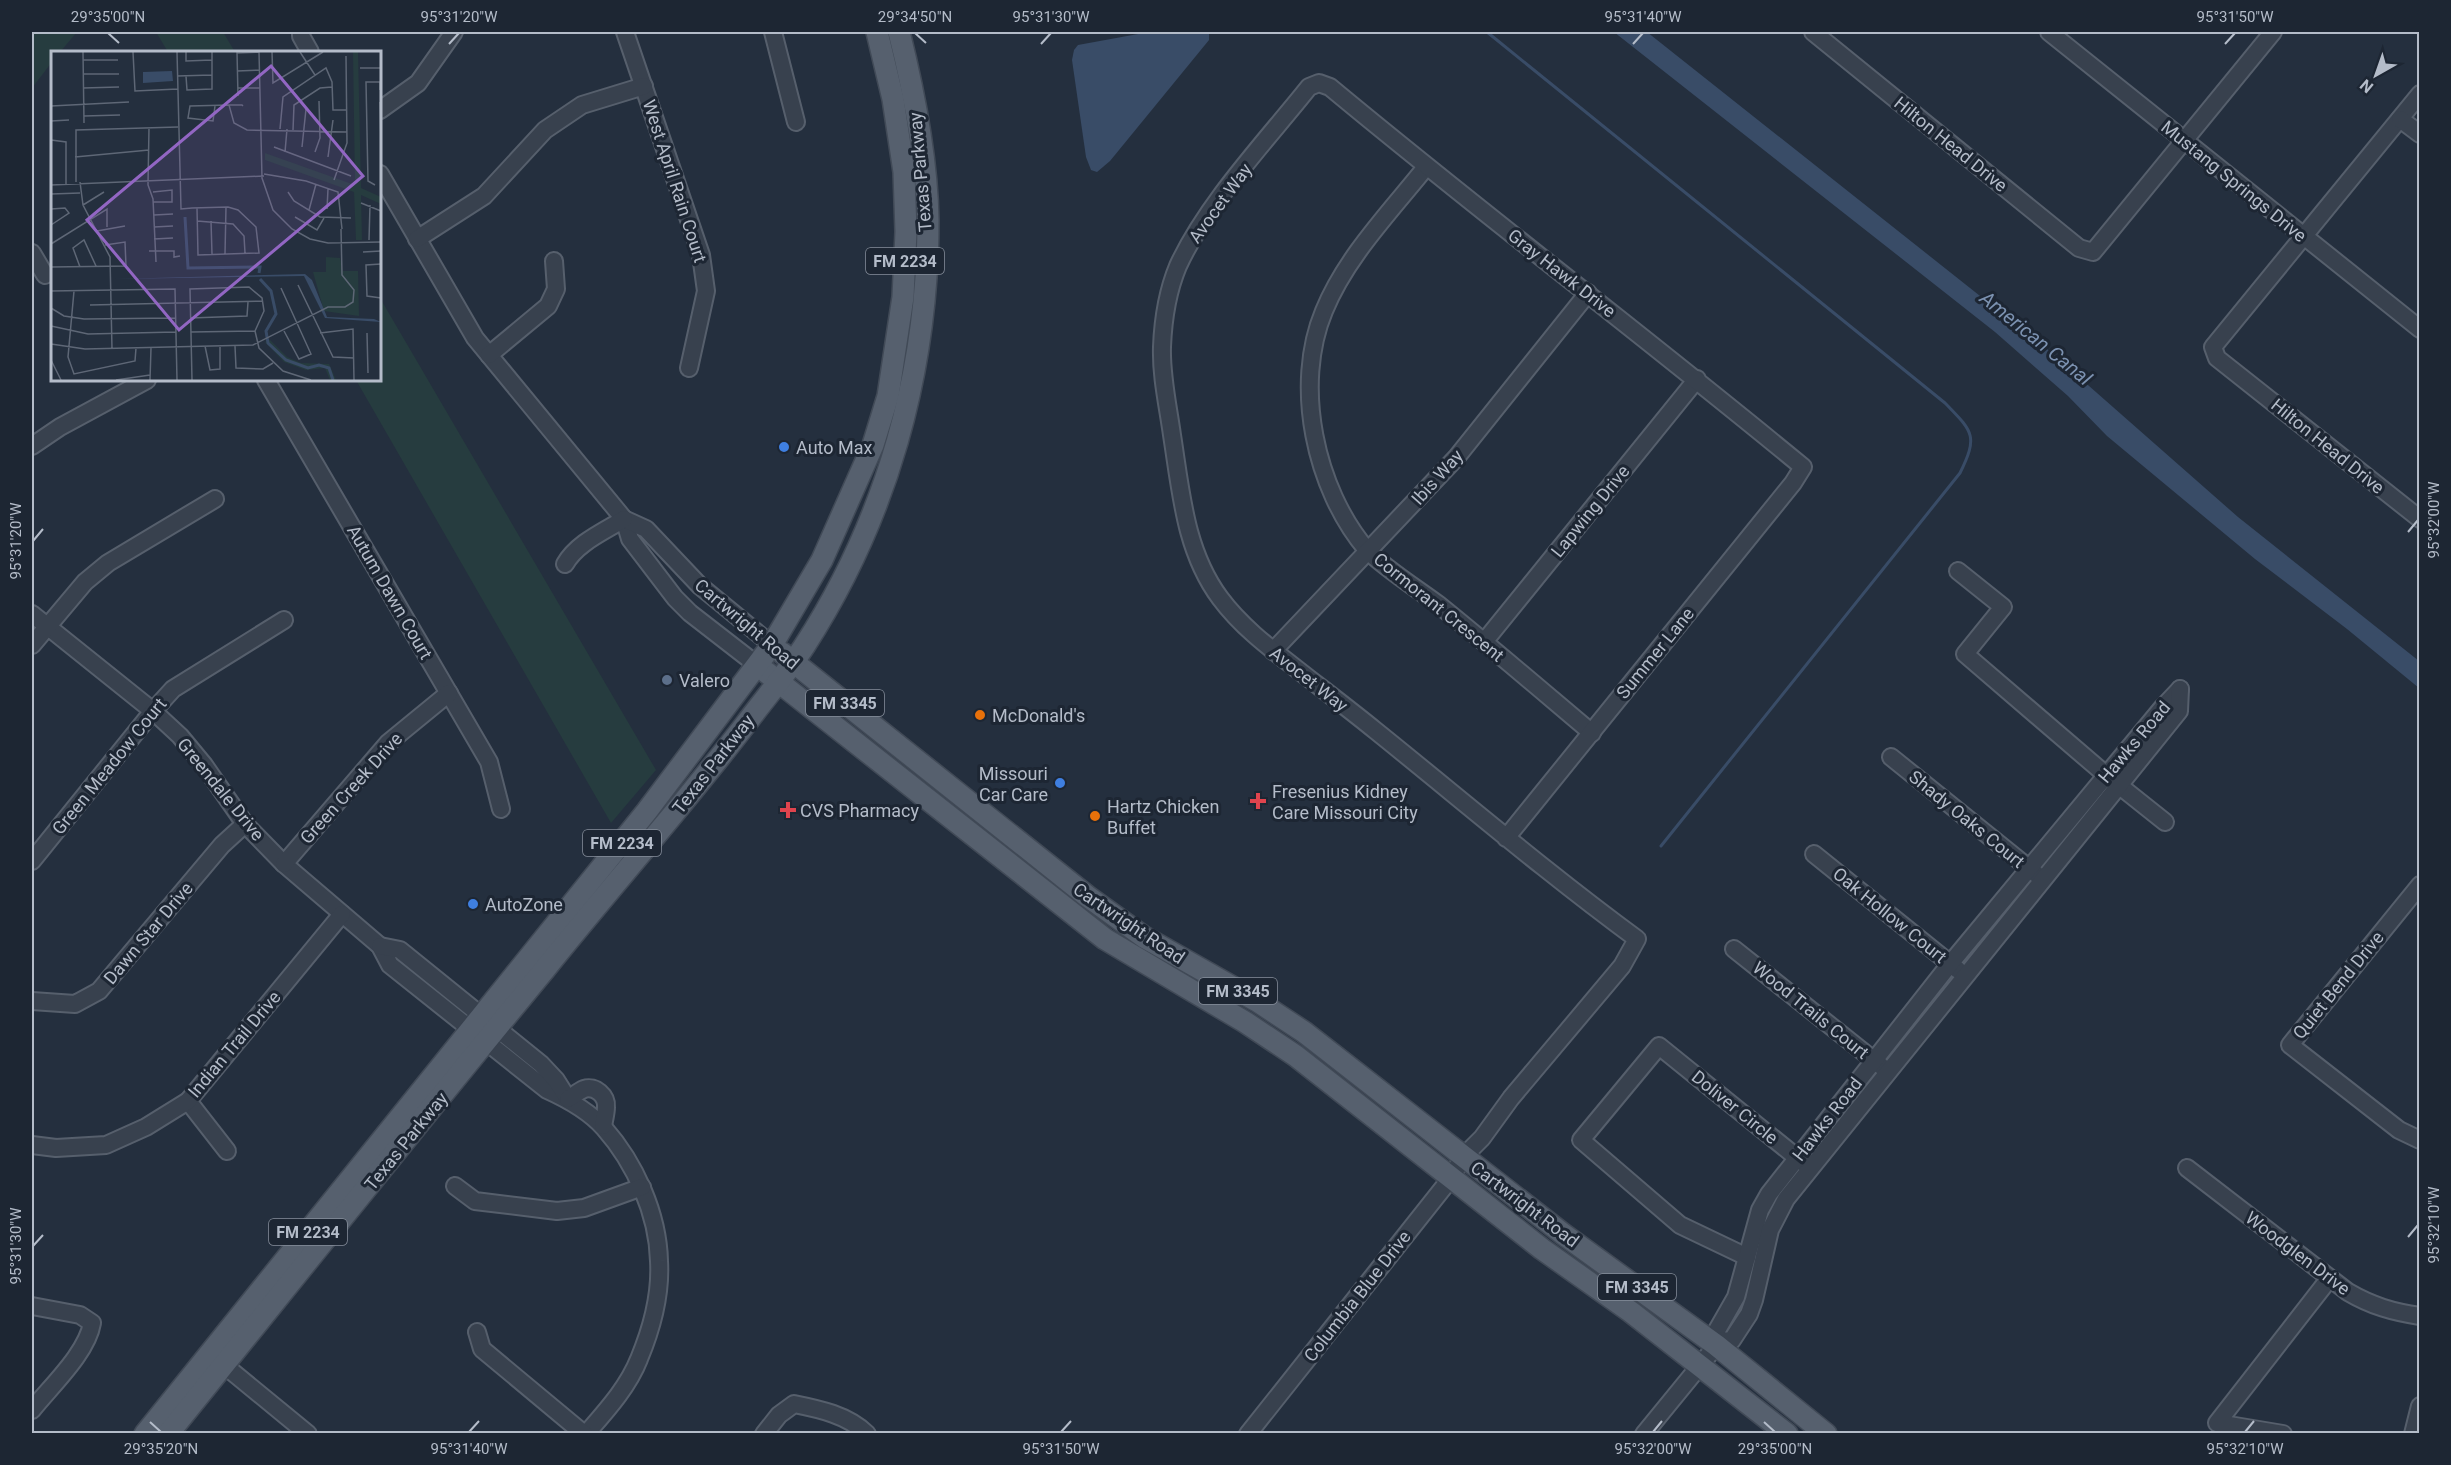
<svg xmlns="http://www.w3.org/2000/svg" width="2451" height="1465" viewBox="0 0 2451 1465" font-family="Roboto,sans-serif">
  <rect width="100%" height="100%" fill="#242f3e"/>
  <g fill="#263c3f">
    <polygon points="32,32 77,32 60,52 52,52 52,62 32,88"/>
    <polygon points="156,32 223,32 235,52 168,52"/>
    <polygon points="380,298 656,770 611,823 356,380 380,380"/>
  </g>
  <g fill="#394c67">
    <polygon points="1149,32 1209,32 1209,40 1110,161 1097,172 1091,170 1086,157 1072,60 1074,50 1078,45"/>
    <polygon points="1614,32 1647,32 2047,349 2238,517 2419,661 2419,688 2347,629 2255,559 2107,436 2068,396 1995,332"/>
  </g>
  <g fill="none" stroke-linecap="round" stroke-linejoin="round">
    <path stroke="#394c67" stroke-width="3" d="M1487,32L1945,403C1972,431 1979,435 1960,473L1661,846"/>
    <g stroke="#565f6c" stroke-width="20">
      <g id="minor">
        <polyline points="301,32 301,36 310,52"/>
        <polyline points="625,32 701,255 706,291 689,368"/>
        <polyline points="773,32 796,122"/>
        <polyline points="1813,32 2079,248 2093,252 2273,32"/>
        <polyline points="2049,32 2420,329"/>
        <polyline points="2420,94 2213,347 2217,358 2420,519"/>
        <polyline points="380,110 418,83 454,32"/>
        <polyline points="2400,119 2420,134"/>
        <path d="M1426,167C1390,212 1346,257 1324,311C1293,385 1315,489 1367,550C1383,567 1419,590 1439,605C1491,647 1541,690 1592,733"/>
        <polyline points="380,174 475,338 624,519 630,539 675,598 690,613 757,665"/>
        <polyline points="417,239 484,196 545,130 582,105 644,86"/>
        <polyline points="32,253 45,275"/>
        <polyline points="489,355 548,306 556,289 554,261"/>
        <polyline points="266,380 489,762 501,809"/>
        <polyline points="32,446 60,427 147,380"/>
        <polyline points="624,519 646,529 700,586 772,645"/>
        <path d="M565,564C577,543 603,532 624,519"/>
        <polyline points="1958,571 2003,607 1965,654 2106,775 2165,822"/>
        <path d="M32,614L153,711L180,736L204,765L245,824L284,864L380,946L390,965L547,1090C567,1099 589,1111 604,1128C635,1163 658,1214 659,1261C661,1294 652,1328 639,1359C628,1387 606,1411 586,1434"/>
        <polyline points="1484,642 1697,379"/>
        <polyline points="32,645 85,582 108,563 215,499"/>
        <polyline points="1273,651 1456,458 1588,293"/>
        <polyline points="1891,757 2036,874"/>
        <polyline points="1814,854 1958,970"/>
        <polyline points="32,861 153,711 173,689 284,620"/>
        <polyline points="284,864 388,743 449,693"/>
        <polyline points="2420,885 2290,1045 2399,1130 2420,1140"/>
        <polyline points="380,946 400,950 541,1064 556,1080 568,1099"/>
        <polyline points="1734,949 1881,1066"/>
        <polyline points="32,1001 75,1004 99,991 222,845 245,824"/>
        <path d="M568,1099C573,1096 579,1091 584,1089C595,1085 607,1096 606,1107C606,1113 604,1120 603,1126"/>
        <polyline points="188,1101 227,1151"/>
        <polyline points="32,1145 56,1148 106,1145 146,1127 188,1101 342,914"/>
        <path d="M2187,1168L2348,1292C2372,1306 2393,1312 2420,1316"/>
        <polyline points="455,1186 475,1201 557,1211 584,1208 642,1187"/>
        <polyline points="1747,1257 1680,1225 1581,1140 1659,1046 1805,1164"/>
        <path d="M32,1306L80,1315L92,1323C87,1353 51,1386 32,1410"/>
        <polyline points="477,1332 482,1349 584,1434"/>
        <polyline points="1720,1341 1716,1332 1736,1297 1760,1210 1769,1194 1950,964 2163,707 2180,689"/>
        <polyline points="224,1365 308,1434"/>
        <path d="M764,1434L779,1415L794,1404C819,1409 848,1415 867,1434"/>
        <path d="M1248,1434L1451,1178L1463,1157L1482,1138L1511,1098L1622,966L1637,939C1547,873 1463,801 1376,731C1349,709 1321,688 1293,666C1267,646 1240,625 1220,598C1185,551 1181,492 1172,435C1168,406 1161,376 1162,347C1163,321 1168,290 1178,266C1207,203 1266,141 1309,87L1319,83L1330,87C1485,216 1647,338 1803,467L1793,483L1506,838"/>
        <polyline points="1644,1434 1720,1341 1732,1340 1749,1314 1754,1300 1770,1230 1786,1199 2179,711 2180,689"/>
        <polyline points="2283,1434 2217,1423 2329,1279"/>
        <polyline points="2413,1434 2420,1406"/>
      </g>
    </g>
    <g stroke="#414a57" stroke-width="24">
      <g id="major">
        <polyline points="782,653 1087,896 1144,937 1257,1001 1304,1032 1563,1234 1716,1345 1826,1434"/>
        <polyline points="766,672 1105,939 1245,1022 1296,1056 1542,1249 1631,1312 1787,1434"/>
        <polyline points="145,1434 647,811 772,645 822,560 873,445 888,396 903,297 906,232 904,172 893,99 877,32"/>
        <path d="M168,1434C294,1278 418,1123 545,969C611,887 681,808 745,725C765,698 787,673 805,645C887,518 928,371 928,220C927,158 914,92 899,32"/>
      </g>
    </g>
    <use href="#minor" stroke="#38414e" stroke-width="16"/>
    <use href="#major" stroke="#56606e" stroke-width="21"/>
  </g>
  <path fill="none" stroke="#b4bcc9" stroke-width="2" d="M108,33L119,43M915,33L926,43M449,44L459,33M1041,44L1051,33M1633,44L1643,33M2225,44L2235,33M2408,532L2418,520M33,541L43,529M2408,1237L2418,1225M33,1246L43,1235M150,1422L161,1432M1764,1422L1775,1432M469,1432L479,1421M1061,1432L1071,1421M1653,1432L1662,1421M2245,1432L2254,1421"/>
  <g fill="#3f7fe0" stroke="#1d2633" stroke-width="2">
    <circle cx="784" cy="447" r="6"/>
    <circle cx="1060" cy="783" r="6"/>
    <circle cx="473" cy="904" r="6"/>
  </g>
  <circle fill="#5c6f8a" stroke="#1d2633" stroke-width="2" cx="667" cy="680" r="6"/>
  <g fill="#e8710a" stroke="#1d2633" stroke-width="2">
    <circle cx="980" cy="715" r="6"/>
    <circle cx="1095" cy="816" r="6"/>
  </g>
  <g fill="#e0444e" stroke="#1d2633" stroke-width="2">
    <path d="M1255 792h6v6h6v6h-6v6h-6v-6h-6v-6h6z"/>
    <path d="M785 801h6v6h6v6h-6v6h-6v-6h-6v-6h6z"/>
  </g>
  <g text-anchor="middle" dominant-baseline="central" stroke-width="6" stroke-linejoin="round" paint-order="stroke">
    <g fill="#1d2633" stroke="#878f9c" stroke-width="1.5">
      <rect x="866" y="248" width="78" height="26" rx="4.5"/>
      <rect x="806" y="690" width="78" height="26" rx="4.5"/>
      <rect x="583" y="830" width="78" height="26" rx="4.5"/>
      <rect x="1199" y="978" width="78" height="26" rx="4.5"/>
      <rect x="269" y="1219" width="78" height="26" rx="4.5"/>
      <rect x="1598" y="1274" width="78" height="26" rx="4.5"/>
    </g>
    <g font-size="16" font-weight="bold" fill="#b4bcc9">
      <text x="905" y="261">FM 2234</text>
      <text x="845" y="703">FM 3345</text>
      <text x="622" y="843">FM 2234</text>
      <text x="1238" y="991">FM 3345</text>
      <text x="308" y="1232">FM 2234</text>
      <text x="1637" y="1287">FM 3345</text>
    </g>
    <g font-size="18" fill="#b4bcc9" stroke="#1d2633">
      <text transform="translate(1951 144) rotate(39)">Hilton Head Drive</text>
      <text transform="translate(920 172) rotate(-95)">Texas Parkway</text>
      <text transform="translate(675 181) rotate(72)">West April Rain Court</text>
      <text transform="translate(2234 181) rotate(39)">Mustang Springs Drive</text>
      <text transform="translate(1220 203) rotate(-54)">Avocet Way</text>
      <text transform="translate(1562 273) rotate(38)">Gray Hawk Drive</text>
      <text transform="translate(2328 446) rotate(39)">Hilton Head Drive</text>
      <text transform="translate(1437 477) rotate(-48)">Ibis Way</text>
      <text transform="translate(1590 511) rotate(-51)">Lapwing Drive</text>
      <text transform="translate(390 592) rotate(60)">Autum Dawn Court</text>
      <text transform="translate(1439 607) rotate(39)">Cormorant Crescent</text>
      <text transform="translate(747 624) rotate(40)">Cartwright Road</text>
      <text transform="translate(1655 653) rotate(-51)">Summer Lane</text>
      <text transform="translate(1309 679) rotate(38)">Avocet Way</text>
      <text transform="translate(2134 742) rotate(-50)">Hawks Road</text>
      <text transform="translate(713 764) rotate(-52)">Texas Parkway</text>
      <text transform="translate(109 766) rotate(-51)">Green Meadow Court</text>
      <text transform="translate(351 788) rotate(-48)">Green Creek Drive</text>
      <text transform="translate(221 789) rotate(51)">Greendale Drive</text>
      <text transform="translate(1967 819) rotate(39)">Shady Oaks Court</text>
      <text transform="translate(1890 915) rotate(39)">Oak Hollow Court</text>
      <text transform="translate(1129 923) rotate(34)">Cartwright Road</text>
      <text transform="translate(148 933) rotate(-50)">Dawn Star Drive</text>
      <text transform="translate(2338 985) rotate(-51)">Quiet Bend Drive</text>
      <text transform="translate(1811 1010) rotate(39)">Wood Trails Court</text>
      <text transform="translate(234 1044) rotate(-50)">Indian Trail Drive</text>
      <text transform="translate(1735 1107) rotate(39)">Doliver Circle</text>
      <text transform="translate(1827 1119) rotate(-52)">Hawks Road</text>
      <text transform="translate(406 1141) rotate(-51)">Texas Parkway</text>
      <text transform="translate(1525 1204) rotate(37)">Cartwright Road</text>
      <text transform="translate(2298 1253) rotate(37)">Woodglen Drive</text>
      <text transform="translate(1357 1296) rotate(-52)">Columbia Blue Drive</text>
    </g>
    <g font-size="18" fill="#b4bcc9" stroke="#1d2633" text-anchor="start">
      <text x="796" y="447">Auto Max</text>
      <text x="679" y="680">Valero</text>
      <text x="992" y="715">McDonald's</text>
      <text x="1048" y="773" text-anchor="end">Missouri<tspan x="1048" dy="21">Car Care</tspan></text>
      <text x="1272" y="791">Fresenius Kidney<tspan x="1272" dy="21">Care Missouri City</tspan></text>
      <text x="1107" y="806">Hartz Chicken<tspan x="1107" dy="21">Buffet</tspan></text>
      <text x="800" y="810">CVS Pharmacy</text>
      <text x="485" y="904">AutoZone</text>
    </g>
    <g font-size="20" font-style="italic" fill="#7c92b1" stroke="#1d2633">
      <text transform="translate(2036 338) rotate(39)">American Canal</text>
    </g>
  </g>
  <g transform="translate(51 51)">
    <rect width="330" height="330" fill="#242f3e"/>
    <path d="M302,1H307L310,137L330,146V153L310,144L311,189H305L303,141L214,109V102L304,134ZM275,206L289,207L292,220H307L308,265L273,260L262,221H275ZM219,289L236,306L250,312L278,313L285,329H279L274,317L255,319L233,311L214,291Z" fill="#263c3f"/>
    <path d="M121,20L122,30L92,32V21ZM254,223L261,229L276,266L323,268L330,271L274,267L253,225L64,228Z" fill="#394c67"/>
    <path fill="none" stroke="#394c67" stroke-width="3" d="M134,166L137,217L209,216L208,222M209,228L220,240L225,263L215,280L217,292L235,309L257,317L268,314L278,317L282,329"/>
    <path fill="none" stroke="#5e6776" stroke-width="1.5" d="M32,1L33,72M82,1L84,40L127,38M126,1L130,158L141,157L177,156L187,159L205,176L208,202L147,204L146,157M135,1V10L161,9M186,1L187,45M208,1L211,127L222,159L241,178L259,188L277,192L330,191M221,1L222,32L272,1M249,1L264,24M186,2L208,1M32,9H67M309,17H330M186,20L209,19M32,23H68M126,25L161,24M135,25L136,39L161,38V1M32,37L68,36M187,37H209M329,51L330,92M178,54L183,72L196,79L296,81M0,55L78,51M164,55L162,70L137,67L139,55L178,54H191L192,55M33,65L69,64M0,70L18,69M98,77L97,134L102,148L105,211M229,78L232,46L275,17L281,31L282,59H296M242,79L243,54L269,37L281,36M0,89L15,91V134M223,96L300,125M251,96L255,58M234,101L236,78M264,101L269,87L268,50M24,106L98,99M277,106L282,69M213,123L255,130L287,141L291,178M283,129L296,92L295,5M25,131V79L127,76M29,131L32,154L59,206L61,298M0,134L213,125M324,134L317,130L315,31H329V39M102,141L121,139V151H102M237,141L243,150L269,166L300,167M0,143L29,142M310,152L330,160M32,154L53,141M0,158L14,157L18,162L0,174M276,158L277,138M258,159L265,133M103,164L122,163M244,166L266,179L273,167M146,170L182,173L193,185L194,202M160,170L161,203M103,176L122,175M46,180L74,175M103,188L122,187M318,189L319,154M0,193L56,158V176M98,200H123V206L129,205M312,201L330,200M174,203L175,156M330,213L315,214L316,245L330,247M0,216L75,215L74,191L54,194M29,216L22,197L33,189L45,215M247,234L282,306L303,307M230,237L260,303L248,308L233,280M0,240L124,238L126,329M23,240L17,306L23,323L84,310L85,297M39,254L211,250M0,257L13,265L33,268L124,267M139,267L196,265L197,251M0,275L37,283L125,281M140,281L204,280M269,282L302,278L303,329M316,282L317,322M0,293L34,298L202,294L277,256H294L302,251L303,239L291,224L290,178M154,295L159,319L169,318V295M184,295L185,317L212,318L222,312M0,309L10,329M65,329L99,324M99,329L100,297M141,329L139,238L198,236L211,247L213,260L204,280L208,297L232,320L260,329"/>
    <path fill="#9266c3" fill-opacity="0.15" stroke="#9266c3" stroke-width="3" d="M220,15L312,125L128,279L36,169Z"/>
    <rect width="330" height="330" fill="none" stroke="#b4bcc9" stroke-width="3"/>
  </g>
  <rect width="2451" height="1465" fill="none" stroke="#1d2633" stroke-width="66"/>
  <g transform="translate(2376 75) rotate(220)" stroke="#1d2633" stroke-width="4.5" paint-order="stroke">
  <path d="M0-4.5L10 22L0 15L-10 22Z" fill="#b4bcc9"/>
  <text y="-9" font-size="16" font-weight="bold" text-anchor="middle" fill="#b4bcc9">N</text>
  </g>
  <rect x="33" y="33" width="2385" height="1399" fill="none" stroke="#b4bcc9" stroke-width="2"/>
  <g font-size="15" text-anchor="middle" fill="#b4bcc9">
    <text x="108" y="22">29°35'00"N</text>
    <text x="459" y="22">95°31'20"W</text>
    <text x="915" y="22">29°34'50"N</text>
    <text x="1051" y="22">95°31'30"W</text>
    <text x="1643" y="22">95°31'40"W</text>
    <text x="2235" y="22">95°31'50"W</text>
    <text transform="translate(2434 520) rotate(-90)" y="5">95°32'00"W</text>
    <text transform="translate(16 541) rotate(-90)" y="5">95°31'20"W</text>
    <text transform="translate(2434 1225) rotate(-90)" y="5">95°32'10"W</text>
    <text transform="translate(16 1246) rotate(-90)" y="5">95°31'30"W</text>
    <text x="161" y="1454">29°35'20"N</text>
    <text x="469" y="1454">95°31'40"W</text>
    <text x="1061" y="1454">95°31'50"W</text>
    <text x="1653" y="1454">95°32'00"W</text>
    <text x="1775" y="1454">29°35'00"N</text>
    <text x="2245" y="1454">95°32'10"W</text>
  </g>
</svg>
